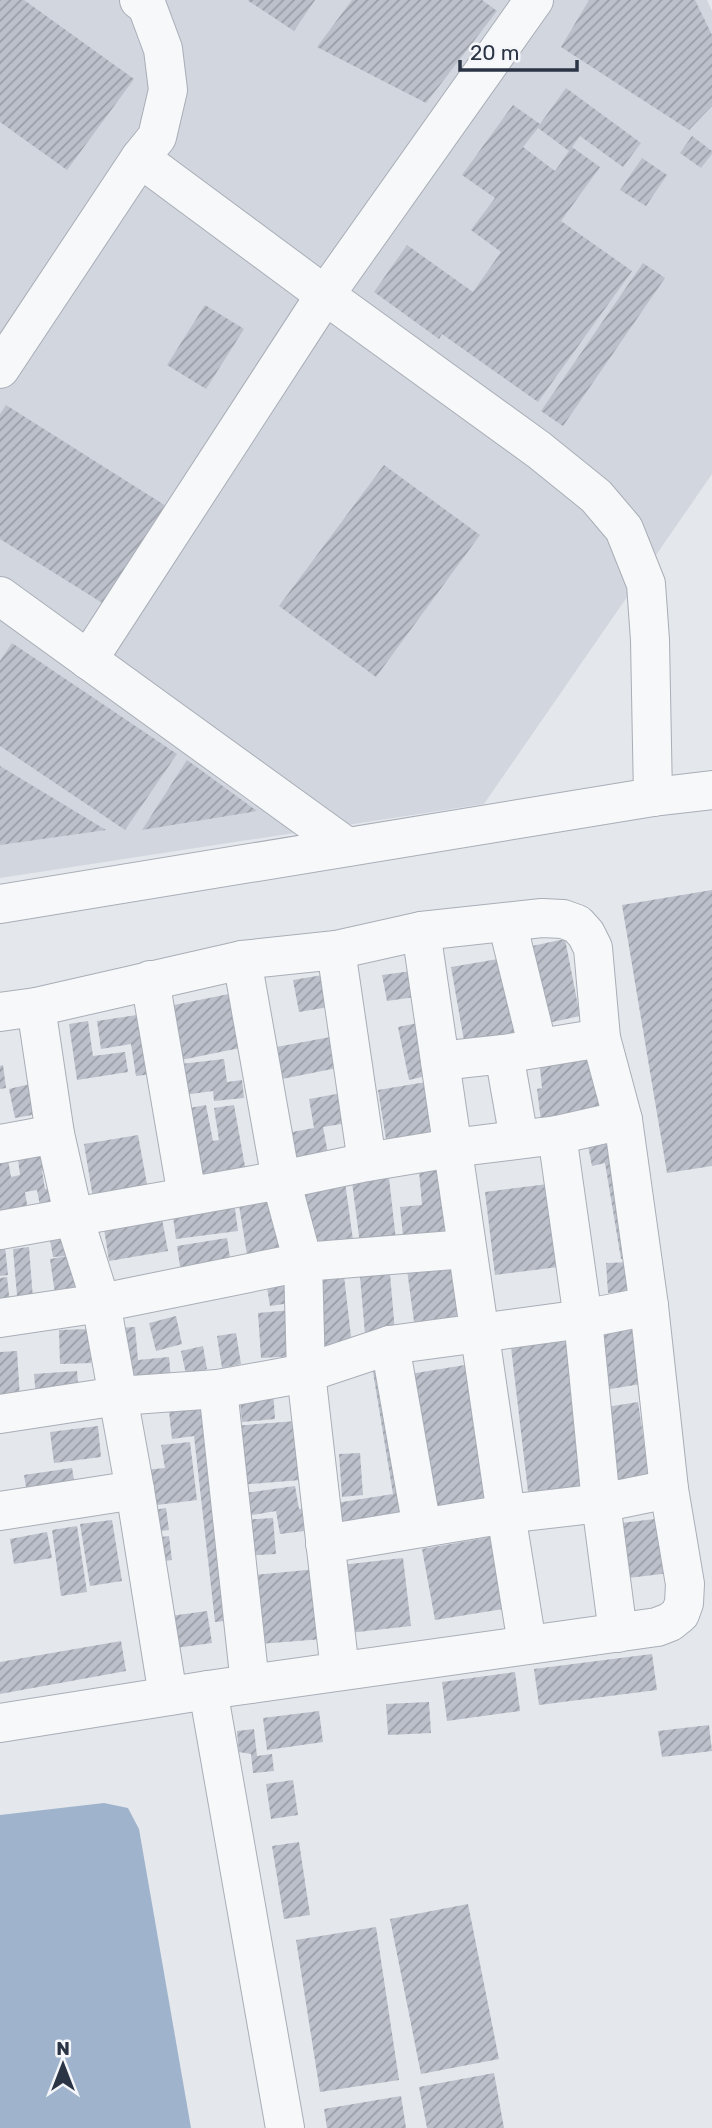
<svg xmlns="http://www.w3.org/2000/svg" width="712" height="2128" viewBox="0 0 712 2128" font-family="Rubik,sans-serif">
  <defs>
    <pattern id="building-hatch" width="6" height="6" patternUnits="userSpaceOnUse" patternTransform="scale(1.75)"><rect width="6" height="6" fill="#bbc0ca"/><path d="M-1 1l2-2M0 6l6-6M5 7l2-2" fill="none" stroke="#989da6"/></pattern>
  </defs>
  <rect width="100%" height="100%" fill="#e4e7ec"/>
  <polygon fill="#d2d6de" points="0,0 707,0 712,11 712,474 484,804 0,878"/>
  <polygon fill="#9fb4cc" points="104,1803 128,1808 139,1829 191,2128 0,2128 0,1815"/>
  <g fill="url(#building-hatch)" fill-rule="evenodd">
    <polygon points="0,0 24,0 134,79 67,170 0,122"/>
    <polygon points="247,0 315,0 294,31"/>
    <polygon points="352,0 482,0 497,11 426,103 317,47"/>
    <polygon points="589,0 695,0 712,35 712,106 689,130 561,47"/>
    <path d="M566,88L641,143L623,167L580,136L572,147L600,167L561,221L632,271L538,402L442,334L439,339L374,292L407,245L473,292L501,252L471,230L495,198L462,175L513,105L540,124ZM538,128L569,151L555,171L523,147Z"/>
    <polygon points="692,136 712,151 712,154 701,168 680,153"/>
    <polygon points="642,158 667,175 646,206 620,190"/>
    <polygon points="643,263 665,278 563,426 541,411"/>
    <polygon points="205,305 244,329 206,389 167,365"/>
    <polygon points="6,405 166,506 104,604 0,539 0,414"/>
    <polygon points="384,465 480,535 376,677 279,606"/>
    <polygon points="12,643 177,754 125,830 0,746 0,661"/>
    <polygon points="187,760 257,811 142,830"/>
    <polygon points="0,766 106,830 0,845"/>
    <polygon points="712,890 712,1166 667,1173 622,905"/>
    <polygon points="565,939 580,1016 548,1023 532,946"/>
    <polygon points="504,958 517,1032 464,1041 451,967"/>
    <polygon points="412,971 415,997 387,1001 382,975"/>
    <polygon points="323,975 329,1007 299,1012 293,980"/>
    <polygon points="234,993 245,1047 176,1061 164,1007"/>
    <polygon points="150,1013 160,1073 136,1076 131,1044 101,1049 97,1021"/>
    <polygon points="88,1021 93,1056 125,1052 128,1072 77,1080 69,1024"/>
    <polygon points="423,1022 435,1074 409,1080 398,1027"/>
    <polygon points="341,1035 347,1066 277,1080 271,1048"/>
    <polygon points="594,1053 603,1114 541,1121 537,1089 542,1088 539,1059"/>
    <polygon points="224,1059 227,1082 242,1080 244,1098 214,1101 213,1091 176,1096 172,1065"/>
    <polygon points="3,1065 6,1088 0,1089 0,1066"/>
    <polygon points="432,1081 441,1136 387,1145 378,1090"/>
    <polygon points="30,1084 37,1114 15,1118 9,1089"/>
    <polygon points="342,1093 347,1123 323,1127 329,1159 292,1165 287,1133 314,1128 309,1099"/>
    <polygon points="206,1105 213,1141 219,1140 214,1108 234,1105 246,1172 199,1180 184,1109"/>
    <polygon points="138,1135 149,1195 94,1204 84,1144"/>
    <polygon points="621,1136 641,1255 621,1259 605,1163 592,1166 587,1141"/>
    <polygon points="50,1147 53,1170 42,1171 45,1189 58,1187 62,1208 41,1211 37,1190 25,1192 28,1210 0,1215 0,1155 7,1154 11,1177 20,1175 17,1152"/>
    <polygon points="446,1168 452,1232 403,1236 400,1207 422,1205 419,1171"/>
    <polygon points="389,1178 396,1240 360,1244 352,1182"/>
    <polygon points="345,1182 354,1247 309,1253 300,1189"/>
    <polygon points="556,1183 566,1266 495,1275 485,1192"/>
    <polygon points="279,1191 290,1253 248,1261 238,1199"/>
    <polygon points="234,1202 238,1231 176,1239 172,1210"/>
    <polygon points="162,1219 168,1251 109,1261 104,1229"/>
    <polygon points="75,1229 79,1290 55,1294 50,1259 68,1256 53,1257 49,1234"/>
    <polygon points="227,1238 231,1264 181,1273 177,1246"/>
    <polygon points="5,1247 8,1275 0,1276 0,1248"/>
    <polygon points="29,1247 33,1299 18,1307 13,1249"/>
    <polygon points="633,1262 636,1291 608,1293 606,1263"/>
    <polygon points="465,1263 473,1322 415,1329 407,1270"/>
    <polygon points="390,1274 395,1332 365,1334 360,1277"/>
    <polygon points="293,1276 297,1302 270,1306 266,1281"/>
    <polygon points="344,1276 352,1345 316,1349 309,1280"/>
    <polygon points="7,1277 11,1313 0,1314 0,1278"/>
    <polygon points="291,1310 295,1356 261,1358 258,1313"/>
    <polygon points="176,1316 182,1344 156,1351 149,1323"/>
    <polygon points="638,1326 647,1383 604,1390 595,1332"/>
    <polygon points="135,1327 138,1360 169,1357 171,1380 122,1384 117,1328"/>
    <polygon points="90,1329 91,1363 60,1364 59,1330"/>
    <polygon points="236,1333 241,1364 222,1368 217,1336"/>
    <polygon points="571,1341 588,1494 529,1500 511,1347"/>
    <polygon points="203,1346 207,1369 186,1374 181,1351"/>
    <polygon points="17,1351 20,1399 0,1400 0,1352"/>
    <polygon points="388,1363 414,1520 341,1532 336,1503 393,1494 372,1366"/>
    <polygon points="471,1364 495,1503 434,1513 410,1374"/>
    <polygon points="77,1371 79,1396 36,1398 34,1374"/>
    <polygon points="273,1390 275,1419 242,1422 239,1392"/>
    <polygon points="207,1397 233,1620 215,1622 194,1436 172,1439 168,1402"/>
    <polygon points="638,1402 649,1475 618,1480 607,1407"/>
    <polygon points="297,1421 301,1480 238,1485 233,1426"/>
    <polygon points="98,1426 101,1457 54,1463 50,1432"/>
    <polygon points="190,1442 197,1500 149,1506 145,1470 165,1468 161,1445"/>
    <polygon points="360,1453 363,1495 342,1497 339,1454"/>
    <polygon points="72,1468 76,1491 28,1498 24,1475"/>
    <polygon points="295,1486 299,1509 310,1507 313,1530 280,1534 276,1511 240,1517 237,1494"/>
    <polygon points="166,1508 169,1530 145,1533 142,1512"/>
    <polygon points="273,1518 276,1554 242,1556 240,1520"/>
    <polygon points="663,1518 670,1573 620,1579 613,1524"/>
    <polygon points="112,1520 122,1581 90,1586 80,1524"/>
    <polygon points="77,1526 87,1592 61,1596 52,1530"/>
    <polygon points="47,1532 52,1558 14,1564 10,1539"/>
    <polygon points="169,1536 172,1560 150,1563 146,1539"/>
    <polygon points="490,1537 503,1609 435,1620 422,1549"/>
    <polygon points="403,1558 411,1626 349,1633 341,1565"/>
    <polygon points="317,1569 323,1639 259,1644 253,1575"/>
    <polygon points="207,1611 212,1643 168,1649 163,1617"/>
    <polygon points="121,1641 126,1671 0,1694 0,1662"/>
    <polygon points="652,1654 657,1690 539,1705 534,1669"/>
    <polygon points="515,1672 520,1711 447,1721 442,1682"/>
    <polygon points="429,1702 431,1733 388,1735 386,1704"/>
    <polygon points="319,1711 323,1742 267,1750 263,1718"/>
    <polygon points="709,1725 712,1751 662,1757 658,1731"/>
    <polygon points="254,1729 257,1756 272,1754 274,1771 253,1773 251,1754 239,1752 237,1731"/>
    <polygon points="293,1780 298,1815 271,1819 266,1784"/>
    <polygon points="299,1842 310,1915 284,1919 272,1846"/>
    <polygon points="468,1904 499,2059 421,2074 390,1919"/>
    <polygon points="376,1927 399,2080 320,2092 296,1940"/>
    <polygon points="494,2073 504,2128 427,2128 419,2087"/>
    <polygon points="401,2096 406,2128 327,2128 324,2109"/>
  </g>
  <g fill="none" stroke-linecap="round" stroke-linejoin="round">
    <g stroke="#a9aeb7" stroke-width="40">
      <g id="minor">
        <polyline points="140,158 325,295 539,450 596,496 624,529 646,584 650,640 653,797"/>
        <polyline points="0,369 140,158 157,137 168,90 163,49 147,6 139,0"/>
        <polyline points="0,596 347,847"/>
        <polyline points="88,660 325,295 534,0"/>
        <polyline points="0,904 653,797 712,790"/>
        <polyline points="507,922 538,1048"/>
        <polyline points="421,931 506,1514 527,1644"/>
        <polyline points="336,950 367,1162"/>
        <polyline points="242,960 281,1180 303,1262 306,1373 340,1671"/>
        <polyline points="150,980 187,1196"/>
        <polyline points="36,1007 55,1134 74,1218 101,1303 135,1490 168,1696"/>
        <polyline points="0,1012 36,1007 242,960 336,950 421,931 542,918 563,919 577,924 586,934 593,948 601,1038 623,1120 649,1306 669,1489 685,1584 684,1603 680,1614 670,1622 657,1627 208,1690 0,1723"/>
        <polyline points="504,1054 519,1139"/>
        <polyline points="440,1061 504,1054 601,1038"/>
        <polyline points="557,1135 583,1319 601,1503 618,1633"/>
        <polyline points="0,1144 55,1134"/>
        <polyline points="0,1230 281,1180 367,1162 452,1148 557,1135 623,1120"/>
        <polyline points="0,1318 101,1303 303,1262 466,1249"/>
        <polyline points="390,1345 422,1528"/>
        <polyline points="218,1389 250,1684"/>
        <polyline points="0,1414 118,1396 218,1389 306,1373 390,1345 583,1319 649,1306"/>
        <polyline points="0,1511 135,1490"/>
        <polyline points="325,1544 506,1514 601,1503 669,1489"/>
        <polyline points="208,1690 285,2128"/>
      </g>
    </g>
    <use href="#minor" stroke="#f7f8fa" stroke-width="38"/>
  </g>
  <g transform="translate(63 2065)" stroke="#f4f6f9" stroke-width="5" paint-order="stroke">
  <path d="M0-5L12 26L0 18L-12 26Z" fill="#2b3445"/>
  <text y="-10" font-size="19" font-weight="bold" text-anchor="middle" fill="#2b3445">N</text>
  </g>
  <path d="M460 60v10h117v-10" fill="none" stroke="#2b3445" stroke-width="3.5"/>
  <text x="470" y="60" font-size="21" fill="#2b3445" stroke="#f4f6f9" stroke-width="5" paint-order="stroke">20 m</text>
</svg>
